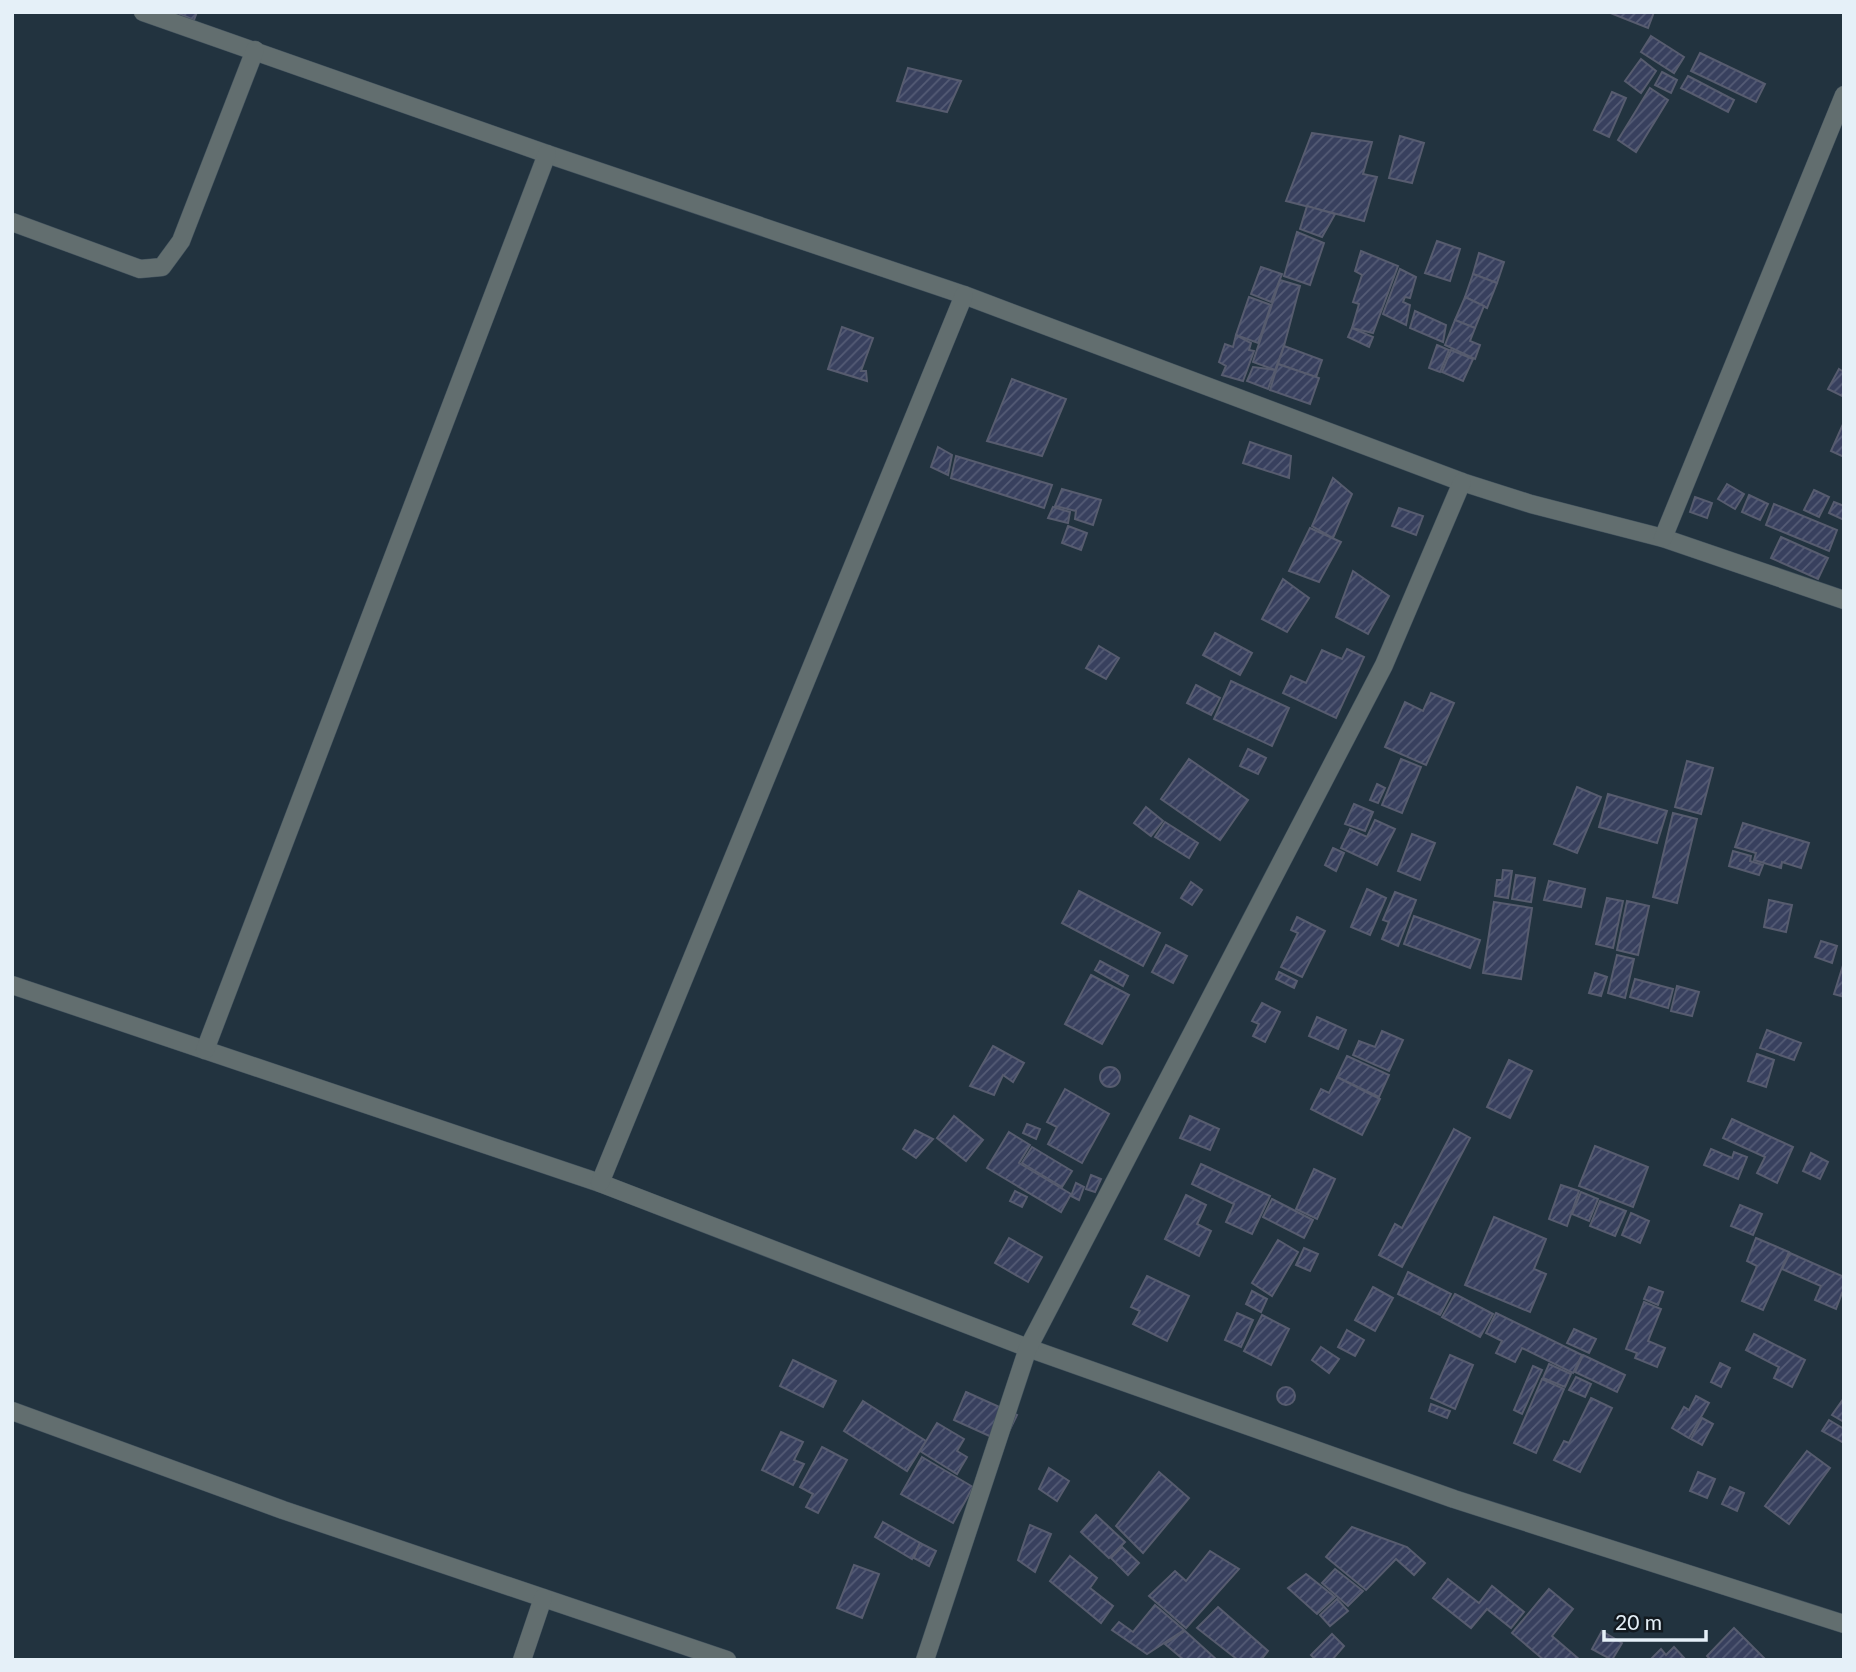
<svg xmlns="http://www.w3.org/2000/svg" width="1856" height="1672" viewBox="0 0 1856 1672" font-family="Lato,sans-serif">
  <defs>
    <pattern id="building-hatch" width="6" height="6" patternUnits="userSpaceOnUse" patternTransform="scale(1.75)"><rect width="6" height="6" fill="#38405e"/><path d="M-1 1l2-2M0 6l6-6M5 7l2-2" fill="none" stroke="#555c76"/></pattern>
  </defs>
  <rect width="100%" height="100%" fill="#22333f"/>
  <g fill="url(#building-hatch)" stroke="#575c6f" stroke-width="2">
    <polygon points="175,12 197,12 194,20"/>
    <polygon points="1608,12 1654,12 1648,28"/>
    <polygon points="1651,36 1684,57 1674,73 1641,52"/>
    <polygon points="1700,53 1765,84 1756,102 1691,71"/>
    <polygon points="1641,59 1656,71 1641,93 1625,81"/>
    <polygon points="908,68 961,81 947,112 897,101"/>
    <polygon points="1662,72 1677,80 1671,93 1655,85"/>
    <polygon points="1688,76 1734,100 1728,112 1681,88"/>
    <polygon points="1650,88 1668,100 1636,152 1618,140"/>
    <polygon points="1612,92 1626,98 1609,137 1594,130"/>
    <polygon points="1312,133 1372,142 1363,174 1377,177 1364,221 1286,201"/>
    <polygon points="1400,136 1424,143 1412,183 1389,178"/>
    <polygon points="1307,206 1335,214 1322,237 1300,229"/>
    <polygon points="1297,232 1324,243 1310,285 1284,276"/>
    <polygon points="1437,241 1460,249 1450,281 1425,273"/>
    <polygon points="1361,251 1398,266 1373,333 1352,328 1359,304 1353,302 1362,275 1355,271"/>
    <polygon points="1479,253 1504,262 1497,283 1473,274"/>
    <polygon points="1261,267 1282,274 1271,302 1251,294"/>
    <polygon points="1400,269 1416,277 1410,298 1405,297 1403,302 1410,305 1406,325 1383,314"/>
    <polygon points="1473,274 1497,283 1487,308 1465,297"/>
    <polygon points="1280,280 1300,286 1284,346 1275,370 1253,362"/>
    <polygon points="1249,297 1271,305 1258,343 1236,335"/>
    <polygon points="1465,297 1484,306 1475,328 1455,320"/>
    <polygon points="1415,311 1446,325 1443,342 1410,328"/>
    <polygon points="1455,320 1475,328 1470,341 1480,345 1475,359 1445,345"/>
    <polygon points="842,327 873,338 861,371 866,371 867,381 828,369"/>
    <polygon points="1352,328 1373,337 1369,347 1348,337"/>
    <polygon points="1236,335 1251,343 1249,350 1254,351 1243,381 1222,375 1226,366 1219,362 1225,344 1233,347"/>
    <polygon points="1437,345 1449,350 1440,372 1429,368"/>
    <polygon points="1284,346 1322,360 1316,377 1278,364"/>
    <polygon points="1451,350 1473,359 1463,381 1442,372"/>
    <polygon points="1278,364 1319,378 1310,404 1270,390"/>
    <polygon points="1253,367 1275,370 1268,389 1247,381"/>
    <polygon points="1839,369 1844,372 1844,397 1828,389"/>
    <polygon points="1012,379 1066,399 1042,456 987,441"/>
    <polygon points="1844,422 1844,457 1831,451"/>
    <polygon points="1250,442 1291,456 1289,478 1243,463"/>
    <polygon points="938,447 952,455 948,475 931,467"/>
    <polygon points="956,456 1052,485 1044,508 951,478"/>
    <polygon points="1333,478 1352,494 1333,538 1312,526"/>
    <polygon points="1727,484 1744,494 1735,509 1718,499"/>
    <polygon points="1062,489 1101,500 1093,525 1075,519 1076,511 1055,506"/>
    <polygon points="1814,490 1829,497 1819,517 1804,510"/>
    <polygon points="1749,495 1768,504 1760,520 1742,512"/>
    <polygon points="1695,497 1712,503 1707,518 1690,512"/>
    <polygon points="1834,502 1844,506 1844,520 1829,513"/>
    <polygon points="1774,504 1837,530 1829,551 1766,525"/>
    <polygon points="1053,507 1070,512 1068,523 1048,518"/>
    <polygon points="1399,508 1423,516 1416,535 1392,526"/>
    <polygon points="1068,526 1087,533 1081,550 1062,543"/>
    <polygon points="1310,528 1341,542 1319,582 1289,571"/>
    <polygon points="1781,537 1828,558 1818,579 1771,558"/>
    <polygon points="1353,571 1389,596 1368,634 1336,617"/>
    <polygon points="1283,579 1309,598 1287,632 1262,619"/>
    <polygon points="1215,633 1252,653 1240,675 1203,655"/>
    <polygon points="1099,646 1119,658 1106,679 1086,668"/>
    <polygon points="1347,649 1364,657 1336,718 1283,693 1291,676 1306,683 1322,650 1342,659"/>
    <polygon points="1231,681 1289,708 1272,746 1214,719"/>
    <polygon points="1196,685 1220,698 1211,715 1187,703"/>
    <polygon points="1431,693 1454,703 1426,765 1385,747 1405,702 1423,711"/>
    <polygon points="1248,749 1266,758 1258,774 1240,766"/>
    <polygon points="1189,759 1248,800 1220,840 1161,799"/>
    <polygon points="1401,759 1421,767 1402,813 1382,805"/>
    <polygon points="1687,761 1713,768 1701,814 1675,807"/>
    <polygon points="1377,784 1385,788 1378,803 1370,800"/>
    <polygon points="1577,787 1601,797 1577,853 1554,844"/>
    <polygon points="1608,794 1667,811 1657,843 1599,827"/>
    <polygon points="1354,804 1373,812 1365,831 1345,824"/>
    <polygon points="1146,807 1163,821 1151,836 1134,823"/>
    <polygon points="1673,813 1697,819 1677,903 1653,897"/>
    <polygon points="1375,820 1395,829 1377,865 1341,848 1350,829 1367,837"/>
    <polygon points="1165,822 1198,843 1189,858 1155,837"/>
    <polygon points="1743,823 1809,843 1801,868 1782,862 1781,868 1754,860 1756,853 1735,847"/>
    <polygon points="1412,834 1435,843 1420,880 1398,871"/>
    <polygon points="1333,848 1344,853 1336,871 1325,865"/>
    <polygon points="1733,851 1751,856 1750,861 1763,865 1759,875 1729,866"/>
    <polygon points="1503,870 1512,871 1508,898 1495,896 1497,880 1502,880"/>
    <polygon points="1516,875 1535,878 1531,902 1512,899"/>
    <polygon points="1549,881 1585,889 1581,907 1544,900"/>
    <polygon points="1191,882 1202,890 1192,905 1181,898"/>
    <polygon points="1367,889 1386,898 1370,935 1351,927"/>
    <polygon points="1079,891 1160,933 1143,966 1062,923"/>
    <polygon points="1395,892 1416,900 1398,946 1382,939 1389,922 1383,920"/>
    <polygon points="1607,898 1623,901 1613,948 1596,944"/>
    <polygon points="1769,900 1792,905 1786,932 1764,927"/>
    <polygon points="1627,901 1649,906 1638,955 1617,950"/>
    <polygon points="1494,902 1532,908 1521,979 1483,973"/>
    <polygon points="1414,916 1480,940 1470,968 1404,944"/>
    <polygon points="1297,917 1325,931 1302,977 1281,967 1298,933 1291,930"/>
    <polygon points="1821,941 1837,946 1832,963 1815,957"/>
    <polygon points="1166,945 1187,956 1173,983 1152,972"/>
    <polygon points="1617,955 1634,959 1625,998 1608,993"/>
    <polygon points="1100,961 1128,976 1123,986 1095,970"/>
    <polygon points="1844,962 1844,997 1834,994"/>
    <polygon points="1279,972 1297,981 1294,988 1276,979"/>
    <polygon points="1595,973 1607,977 1601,996 1589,993"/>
    <polygon points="1091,975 1129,995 1102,1044 1065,1024"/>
    <polygon points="1635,979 1673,989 1668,1008 1630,997"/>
    <polygon points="1677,986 1699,992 1692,1016 1671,1011"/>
    <polygon points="1262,1003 1280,1012 1265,1042 1253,1036 1259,1024 1252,1021"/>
    <polygon points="1317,1017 1346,1030 1338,1049 1309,1036"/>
    <polygon points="1767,1030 1801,1043 1794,1060 1760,1048"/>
    <polygon points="1382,1031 1403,1040 1389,1071 1353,1055 1359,1041 1375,1047"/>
    <polygon points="993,1046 1024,1063 1013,1082 1003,1075 994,1095 970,1086"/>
    <polygon points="1757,1054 1774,1060 1766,1087 1748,1081"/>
    <polygon points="1347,1056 1389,1075 1379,1097 1337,1077"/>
    <polygon points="1509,1060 1532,1071 1510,1118 1487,1107"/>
    <circle cx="1110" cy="1077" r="10"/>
    <polygon points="1337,1077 1380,1099 1362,1135 1311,1109 1321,1089 1329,1093"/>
    <polygon points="1065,1089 1109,1114 1082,1163 1048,1144 1057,1127 1047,1122"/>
    <polygon points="954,1116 983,1140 966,1161 937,1138"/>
    <polygon points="1190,1116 1219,1129 1210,1150 1180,1138"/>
    <polygon points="1732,1119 1793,1147 1777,1183 1757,1173 1765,1157 1723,1138"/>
    <polygon points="1027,1124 1040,1129 1036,1139 1023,1133"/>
    <polygon points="1454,1129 1470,1138 1402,1267 1379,1255 1395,1224 1402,1228"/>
    <polygon points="915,1130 933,1139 916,1158 903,1149"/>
    <polygon points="1009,1132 1030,1145 1019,1163 1071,1194 1061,1212 987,1168"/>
    <polygon points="1595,1146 1648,1167 1633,1207 1579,1186"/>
    <polygon points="1032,1147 1072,1171 1062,1187 1022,1163"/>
    <polygon points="1711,1149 1732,1158 1734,1152 1747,1157 1738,1179 1704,1165"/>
    <polygon points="1811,1153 1828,1162 1820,1179 1803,1171"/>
    <polygon points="1201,1164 1270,1196 1252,1234 1226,1222 1234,1204 1192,1184"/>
    <polygon points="1314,1169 1335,1179 1317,1219 1296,1209"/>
    <polygon points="1091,1175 1101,1179 1095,1192 1086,1189"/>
    <polygon points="1076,1183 1084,1187 1079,1200 1071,1196"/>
    <polygon points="1561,1185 1579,1191 1567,1226 1549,1219"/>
    <polygon points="1015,1191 1027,1197 1022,1207 1010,1201"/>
    <polygon points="1581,1192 1598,1199 1589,1221 1572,1214"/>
    <polygon points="1186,1195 1206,1205 1197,1224 1211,1231 1199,1256 1165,1239"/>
    <polygon points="1272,1199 1313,1220 1304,1238 1263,1217"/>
    <polygon points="1600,1201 1626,1211 1615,1236 1590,1226"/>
    <polygon points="1740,1205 1762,1214 1753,1235 1731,1226"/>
    <polygon points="1631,1213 1649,1221 1640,1243 1622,1235"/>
    <polygon points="1494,1217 1546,1239 1534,1269 1546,1274 1530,1312 1465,1285"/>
    <polygon points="1009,1238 1042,1257 1028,1282 995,1263"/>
    <polygon points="1756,1238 1789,1252 1763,1310 1742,1301 1757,1266 1747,1261"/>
    <polygon points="1278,1240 1298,1252 1272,1296 1252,1283"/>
    <polygon points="1304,1248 1318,1254 1310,1271 1296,1265"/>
    <polygon points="1790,1253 1844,1277 1844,1294 1842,1293 1836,1309 1815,1300 1821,1286 1782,1269"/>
    <polygon points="1408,1272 1451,1294 1440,1315 1398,1294"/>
    <polygon points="1147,1276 1189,1296 1167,1341 1133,1324 1140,1311 1131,1307"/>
    <polygon points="1373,1287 1393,1298 1375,1331 1355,1320"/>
    <polygon points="1649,1287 1663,1292 1658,1305 1644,1299"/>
    <polygon points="1252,1291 1267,1299 1261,1312 1246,1304"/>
    <polygon points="1455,1294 1493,1314 1480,1337 1442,1317"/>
    <polygon points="1644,1302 1661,1309 1648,1341 1665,1348 1657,1367 1635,1358 1637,1353 1626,1349"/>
    <polygon points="1237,1313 1253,1320 1241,1347 1225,1340"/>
    <polygon points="1496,1313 1582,1355 1573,1373 1522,1348 1515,1362 1496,1353 1502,1341 1486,1333"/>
    <polygon points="1262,1315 1289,1329 1271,1365 1244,1351"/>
    <polygon points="1574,1329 1596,1339 1589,1353 1567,1343"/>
    <polygon points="1347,1330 1364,1340 1355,1356 1338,1347"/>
    <polygon points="1754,1334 1805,1360 1792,1387 1774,1378 1779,1367 1746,1350"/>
    <polygon points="1321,1347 1339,1359 1329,1373 1312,1360"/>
    <polygon points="1450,1355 1473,1365 1455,1409 1431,1398"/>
    <polygon points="1583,1355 1625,1375 1617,1392 1575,1372"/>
    <polygon points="793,1360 836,1381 823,1407 780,1386"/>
    <polygon points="1720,1363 1730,1368 1721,1387 1711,1382"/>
    <polygon points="1549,1364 1571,1374 1565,1387 1543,1378"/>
    <polygon points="1533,1366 1542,1370 1522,1414 1514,1410"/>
    <polygon points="1576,1377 1591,1384 1585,1397 1569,1390"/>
    <polygon points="1542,1379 1564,1389 1536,1453 1514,1443"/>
    <circle cx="1286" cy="1396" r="9"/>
    <polygon points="966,1392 1017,1415 997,1456 994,1438 954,1420"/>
    <polygon points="1696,1396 1709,1403 1689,1438 1672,1428 1684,1407 1689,1410"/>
    <polygon points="1591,1398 1612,1408 1580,1472 1554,1460 1564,1441 1569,1443"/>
    <polygon points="1844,1398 1844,1422 1832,1415"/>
    <polygon points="863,1401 926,1441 907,1471 844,1431"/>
    <polygon points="1431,1404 1450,1411 1447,1418 1429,1411"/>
    <polygon points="1702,1418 1713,1424 1702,1445 1691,1439"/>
    <polygon points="1829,1420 1844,1429 1844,1439 1842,1442 1822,1431"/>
    <polygon points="937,1423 964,1439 957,1451 967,1457 957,1474 920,1451"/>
    <polygon points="781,1432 803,1442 794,1460 804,1464 793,1485 762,1470"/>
    <polygon points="822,1447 847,1460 818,1513 806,1507 813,1494 800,1487"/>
    <polygon points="1807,1451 1830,1468 1789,1524 1765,1506"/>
    <polygon points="922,1457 973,1487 953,1523 901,1494"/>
    <polygon points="1049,1468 1069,1481 1057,1501 1039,1489"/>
    <polygon points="1159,1472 1189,1498 1143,1553 1116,1526"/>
    <polygon points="1698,1472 1715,1479 1707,1498 1690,1491"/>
    <polygon points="1730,1487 1744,1493 1737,1511 1722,1504"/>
    <polygon points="1096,1515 1125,1542 1109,1558 1081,1532"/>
    <polygon points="883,1522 920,1543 912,1559 875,1537"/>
    <polygon points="1030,1525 1051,1534 1035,1572 1018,1560"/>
    <polygon points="1352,1527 1407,1547 1425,1563 1414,1575 1396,1559 1366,1590 1326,1557"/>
    <polygon points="920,1543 936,1551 929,1566 914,1558"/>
    <polygon points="1122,1547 1139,1563 1128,1575 1111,1558"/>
    <polygon points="1210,1551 1239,1569 1186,1628 1149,1596 1175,1571 1186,1581"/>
    <polygon points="1070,1556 1097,1578 1090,1588 1113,1606 1101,1623 1050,1581"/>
    <polygon points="854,1565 879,1574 862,1618 837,1608"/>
    <polygon points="1335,1569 1363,1591 1348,1606 1322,1583"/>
    <polygon points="1306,1574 1335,1597 1317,1614 1288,1588"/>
    <polygon points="1448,1579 1479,1603 1492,1586 1524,1612 1511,1628 1487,1609 1471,1628 1433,1598"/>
    <polygon points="1549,1589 1573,1609 1552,1636 1580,1660 1544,1660 1512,1633"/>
    <polygon points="1337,1599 1348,1611 1330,1626 1320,1615"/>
    <polygon points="1155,1605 1184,1630 1147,1654 1112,1630 1119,1622 1133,1632"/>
    <polygon points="1218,1607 1268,1651 1261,1660 1238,1660 1197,1628"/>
    <polygon points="1734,1628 1766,1660 1711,1660 1707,1656"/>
    <polygon points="1185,1631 1217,1660 1184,1660 1165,1644"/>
    <polygon points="1602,1631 1622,1643 1612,1660 1592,1649"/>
    <polygon points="1332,1634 1344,1646 1332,1660 1316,1660 1311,1655"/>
    <polygon points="1674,1647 1686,1660 1650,1660 1661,1649 1666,1655"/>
  </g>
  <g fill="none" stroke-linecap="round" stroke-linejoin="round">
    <g stroke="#41515d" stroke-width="19">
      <g id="minor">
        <polyline points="143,12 547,154 964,295 1462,482 1531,504 1663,538 1844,600"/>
        <polyline points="12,222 140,269 162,267 181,241 255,50"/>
        <polyline points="1663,538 1844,95"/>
        <polyline points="12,985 600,1183 1028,1348 1454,1499 1844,1624"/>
        <polyline points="205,1050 547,154"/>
        <polyline points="600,1183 964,295"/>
        <polyline points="12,1411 283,1510 727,1660"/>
        <polyline points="522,1660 543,1598"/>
        <polyline points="925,1660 1028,1348 1384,665 1462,482"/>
      </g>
    </g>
    <use href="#minor" stroke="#626e6f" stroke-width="18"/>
  </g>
  <rect width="1856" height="1672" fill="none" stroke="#e5f0f8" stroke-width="28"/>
  <path d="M1604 1630v10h102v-10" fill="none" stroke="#e5f0f8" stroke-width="3.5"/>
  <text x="1615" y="1630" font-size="21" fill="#e5f0f8" stroke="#12191f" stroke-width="5" paint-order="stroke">20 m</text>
</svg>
